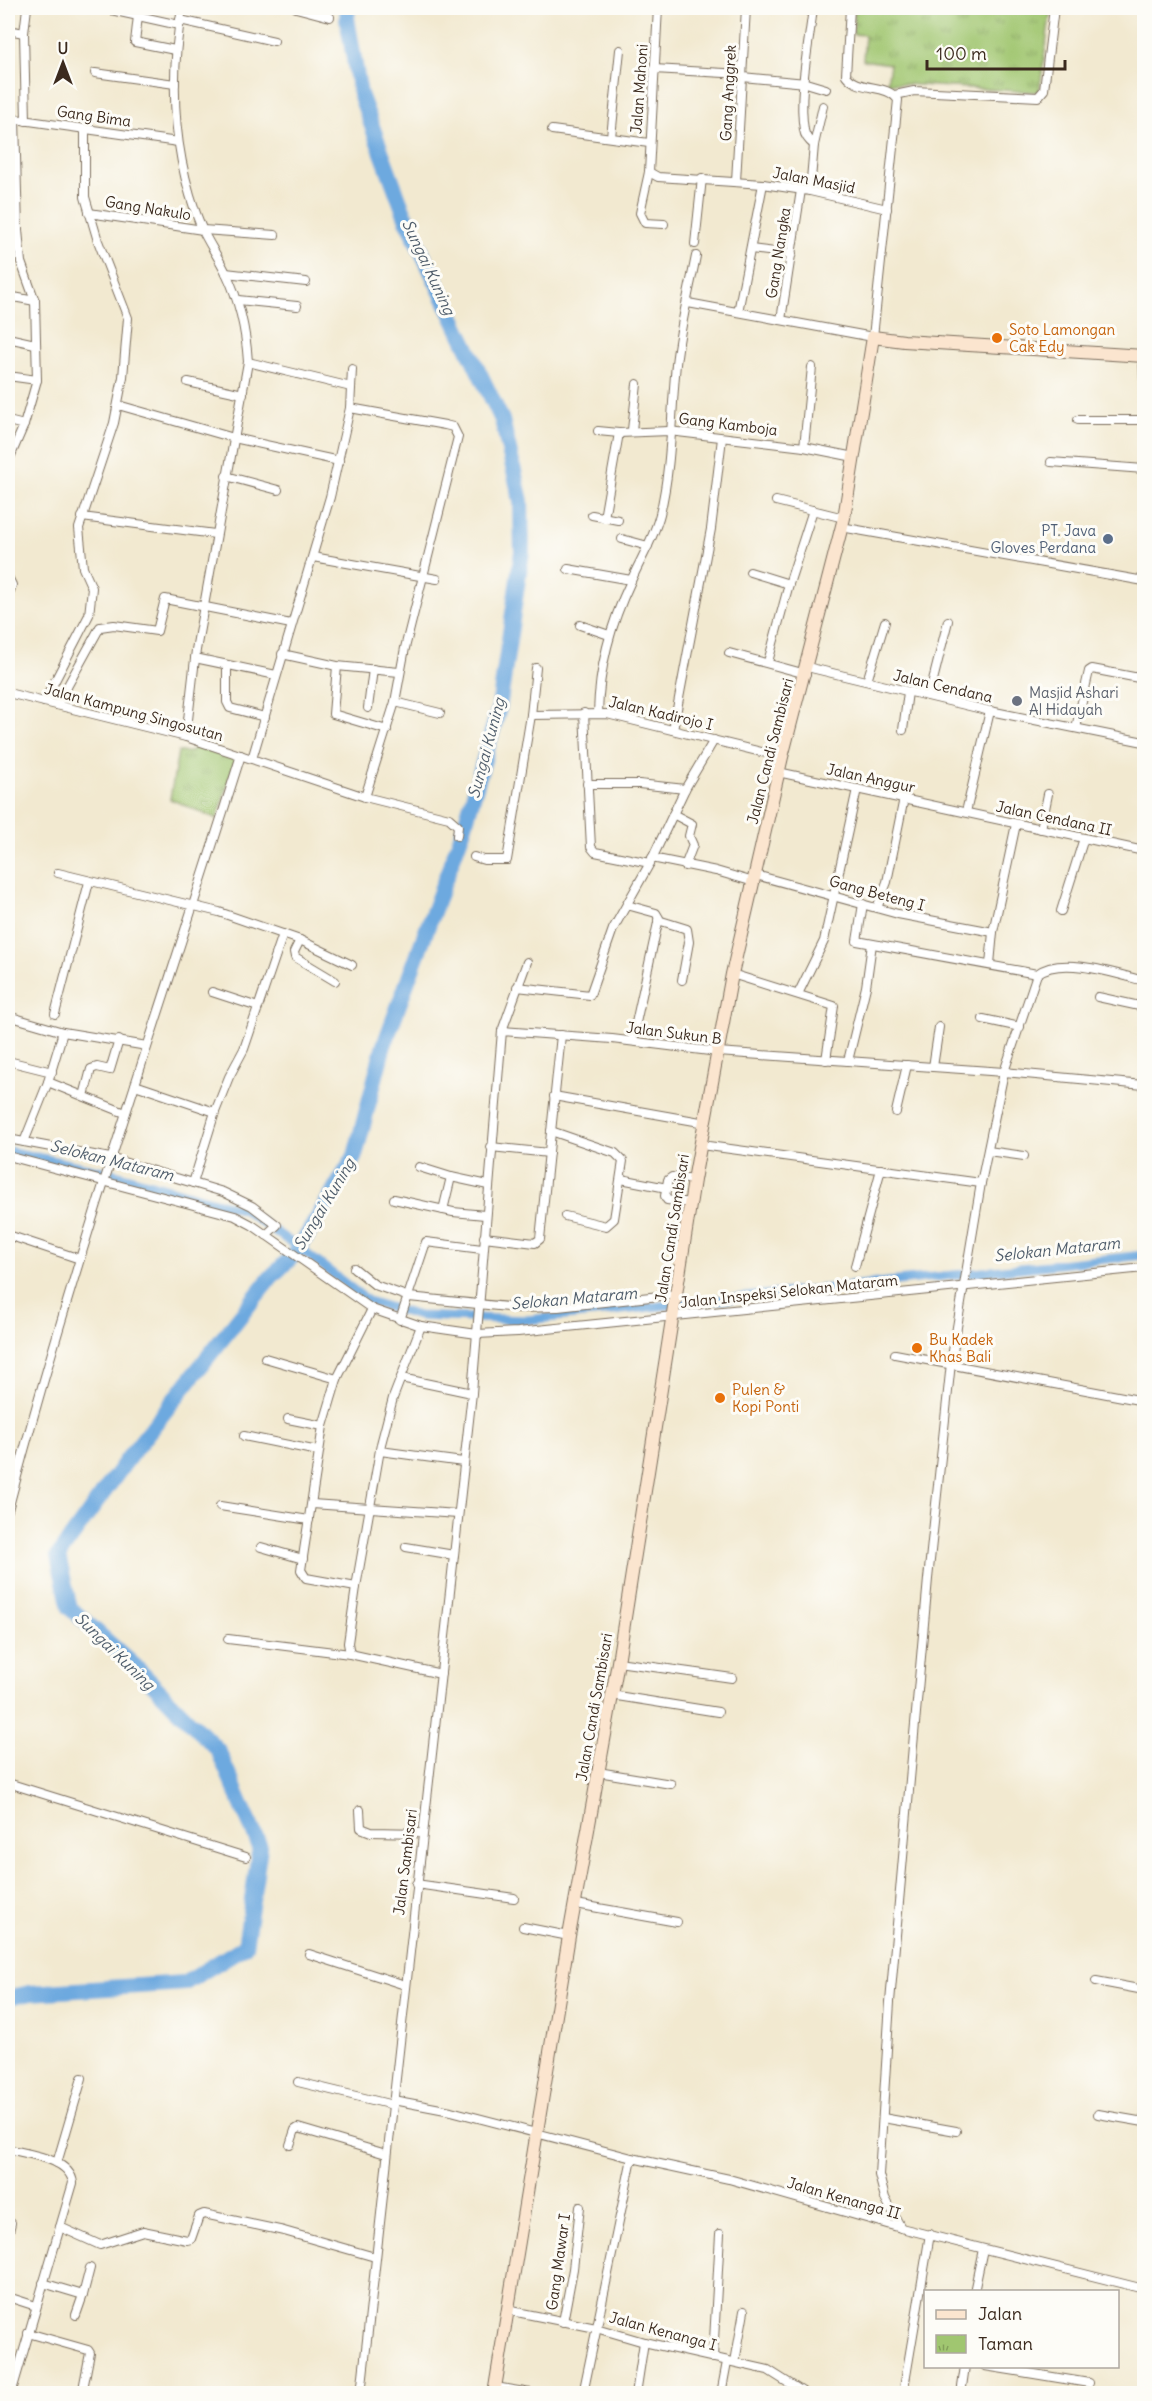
<svg xmlns="http://www.w3.org/2000/svg" width="1152" height="2401" viewBox="0 0 1152 2401" font-family="Delius,sans-serif">
  <defs>
    <pattern id="park-tufts" width="24" height="20" patternUnits="userSpaceOnUse" patternTransform="scale(1.5)"><rect width="24" height="20" fill="#a0c670"/><path d="M3 7l-1-3M5 7V3M7 7l1-3M15 17l-1-3M17 17v-4M19 17l1-3" fill="none" stroke="#84a15b"/></pattern>
  </defs>
  <rect width="100%" height="100%" fill="#fdfcf7"/>
  <filter id="ink" filterUnits="userSpaceOnUse"><feTurbulence type="fractalNoise" baseFrequency=".0167" numOctaves="2"/><feDisplacementMap in="SourceGraphic" scale="12" xChannelSelector="R" yChannelSelector="G"/><feConvolveMatrix kernelMatrix="1 2 1 2 8 2 1 2 1" color-interpolation-filters="sRGB"/></filter>
  <filter id="wash" filterUnits="userSpaceOnUse"><feTurbulence type="fractalNoise" baseFrequency=".008" numOctaves="4" result="noise"/><feDisplacementMap in="SourceGraphic" scale="24" xChannelSelector="R" yChannelSelector="G"/><feGaussianBlur stdDeviation="1.35" result="paint"/><feColorMatrix in="noise" values="0 0 0 0 0 0 0 0 0 0 0 0 0 0 0 0 0 1.4 0 .05"/><feComposite in="paint" operator="in"/></filter>
  <g filter="url(#wash)">
    <rect width="100%" height="100%" fill="#f2e9d0"/>
    <g fill="url(#park-tufts)" stroke="#6e7847" stroke-width="1.5">
      <polygon points="855,8 1051,8 1040,87 1037,92 887,83 890,64 863,60 865,35 853,34"/>
      <polygon points="195,746 236,757 217,819 170,799 178,752 191,752"/>
    </g>
    <g fill="none" stroke-linecap="round" stroke-linejoin="round">
      <polyline stroke="#6da9df" stroke-width="9" points="8,1151 112,1173 244,1210 306,1253 368,1301 419,1316 527,1320 1144,1255"/>
      <polyline stroke="#6da9df" stroke-width="16" points="8,1998 30,1993 185,1983 245,1946 260,1847 218,1750 136,1667 70,1608 58,1556 132,1453 271,1277 297,1252 355,1156 383,1048 464,828 499,708 522,552 521,501 502,420 408,223 360,94 347,18 348,8"/>
    </g>
  </g>
  <g filter="url(#ink)">
    <g fill="none" stroke-linecap="round" stroke-linejoin="round">
      <g stroke="#7b6d5c" stroke-width="10">
        <g id="street">
          <polyline points="102,8 179,25"/>
          <path d="M182,8C169,82 173,158 202,229C209,244 219,258 226,273C240,302 246,330 248,362L196,650L186,737"/>
          <polyline points="296,8 330,17"/>
          <polyline points="658,8 649,172 640,213 645,223 664,224"/>
          <path d="M813,8C809,44 798,94 804,130C805,137 809,141 814,145"/>
          <polyline points="138,16 135,42 175,50"/>
          <polyline points="180,20 274,41"/>
          <polyline points="8,30 24,33"/>
          <polyline points="654,69 742,74"/>
          <polyline points="95,73 175,84"/>
          <polyline points="742,77 806,83 826,89"/>
          <polyline points="895,95 914,91 1038,97 1044,90 1054,8"/>
          <polyline points="8,118 178,142"/>
          <polyline points="26,121 24,33 27,8"/>
          <polyline points="552,130 649,143"/>
          <polyline points="611,137 620,50"/>
          <polyline points="649,172 658,177 763,184 810,191 887,209"/>
          <polyline points="736,181 746,8"/>
          <polyline points="810,191 814,145 823,106"/>
          <polyline points="89,213 203,230 275,235"/>
          <polyline points="695,244 702,178"/>
          <polyline points="751,249 792,254"/>
          <polyline points="226,273 306,282"/>
          <polyline points="8,296 35,301"/>
          <polyline points="238,300 297,306"/>
          <path d="M688,303L873,337L898,100C887,83 858,92 846,75L850,8"/>
          <polyline points="738,312 763,184"/>
          <polyline points="781,320 801,190"/>
          <polyline points="8,338 35,344"/>
          <polyline points="1143,356 1144,382"/>
          <polyline points="248,362 351,387"/>
          <polyline points="8,376 37,380"/>
          <polyline points="188,382 243,394"/>
          <polyline points="118,405 234,438 339,461"/>
          <polyline points="350,408 445,425 453,427 458,437 405,648 395,702 365,797"/>
          <polyline points="1078,420 1144,420"/>
          <polyline points="8,421 24,425"/>
          <polyline points="632,430 637,384"/>
          <polyline points="598,431 619,433 669,431 804,447 854,457"/>
          <polyline points="804,447 812,367"/>
          <polyline points="8,462 24,425 37,380 35,301 21,262 18,230 15,119"/>
          <polyline points="1051,462 1144,469"/>
          <polyline points="226,476 278,490"/>
          <polyline points="776,501 844,518"/>
          <polyline points="592,515 618,520"/>
          <polyline points="82,517 215,534"/>
          <polyline points="604,518 619,433"/>
          <polyline points="841,527 1144,581"/>
          <polyline points="622,539 648,546"/>
          <polyline points="313,557 437,579"/>
          <polyline points="568,569 631,580"/>
          <polyline points="750,572 789,584 813,510"/>
          <polyline points="8,577 12,585 8,597"/>
          <polyline points="580,625 609,635"/>
          <polyline points="729,653 806,674"/>
          <polyline points="282,654 337,666 399,672"/>
          <polyline points="195,658 276,675"/>
          <polyline points="768,662 789,584"/>
          <polyline points="227,665 227,702 230,708 265,717"/>
          <polyline points="337,666 333,714 387,730"/>
          <polyline points="807,667 990,711 1144,742"/>
          <polyline points="867,681 885,622"/>
          <polyline points="8,693 186,737 365,797 449,818 458,826 457,836"/>
          <polyline points="929,696 948,621"/>
          <polyline points="44,702 89,615 92,588 83,568 79,528 114,423 123,377 128,318 98,241 85,197 85,129"/>
          <polyline points="395,702 440,713"/>
          <polyline points="57,705 100,627 114,625 157,631 165,599 291,624"/>
          <polyline points="368,708 373,669"/>
          <polyline points="584,713 591,847 595,852 650,863"/>
          <path d="M598,713C599,666 611,623 631,581C641,558 654,538 660,514C672,465 671,413 676,364C680,327 689,292 696,256"/>
          <polyline points="531,715 607,714 782,757"/>
          <polyline points="1076,728 1089,671 1092,669 1144,679"/>
          <polyline points="673,730 711,529 722,438"/>
          <polyline points="903,730 908,692"/>
          <polyline points="252,759 330,497 350,408 352,369"/>
          <polyline points="778,772 1144,851"/>
          <polyline points="587,784 639,784 685,789"/>
          <polyline points="966,812 990,711"/>
          <polyline points="673,814 692,824 689,836 693,845 685,866"/>
          <polyline points="1041,829 1048,794"/>
          <polyline points="474,857 484,860 507,860 531,715 536,668"/>
          <polyline points="652,858 716,871 754,882"/>
          <polyline points="58,873 219,912 300,940 352,965"/>
          <polyline points="756,875 898,914 993,932"/>
          <polyline points="863,904 857,941 1037,974"/>
          <polyline points="627,905 656,913 659,918 632,1041"/>
          <polyline points="877,908 887,882 904,798"/>
          <polyline points="1061,911 1084,838"/>
          <polyline points="658,920 687,929 689,942 682,980"/>
          <polyline points="300,940 294,952 295,957 335,981"/>
          <polyline points="990,964 993,932 1016,824"/>
          <polyline points="732,974 834,1006 826,1060"/>
          <polyline points="517,987 590,995 613,929 650,863 685,789 714,740"/>
          <polyline points="212,992 258,1007"/>
          <polyline points="798,994 824,941 857,789"/>
          <polyline points="1098,997 1144,1007"/>
          <polyline points="55,1014 89,882"/>
          <polyline points="8,1016 63,1032 147,1046"/>
          <polyline points="983,1019 1020,1027"/>
          <polyline points="502,1031 527,962"/>
          <polyline points="63,1032 48,1082 125,1113"/>
          <polyline points="8,1061 52,1072"/>
          <polyline points="848,1061 866,987 872,944"/>
          <polyline points="933,1067 939,1027"/>
          <polyline points="135,1085 215,1112"/>
          <polyline points="84,1096 91,1069 97,1067 110,1070 119,1040"/>
          <polyline points="554,1096 706,1123"/>
          <polyline points="896,1112 907,1065"/>
          <polyline points="551,1131 615,1153 623,1161 614,1219 606,1226 565,1216"/>
          <polyline points="8,1139 110,1158 223,1192 252,1206 277,1225 266,1235"/>
          <polyline points="24,1142 48,1082"/>
          <polyline points="701,1145 981,1183"/>
          <polyline points="491,1147 549,1153"/>
          <polyline points="988,1151 1024,1156"/>
          <polyline points="8,1156 235,1216 252,1225 372,1309 421,1326 477,1334 518,1332 1144,1268"/>
          <polyline points="419,1167 451,1177 488,1185"/>
          <polyline points="621,1179 667,1188"/>
          <polyline points="193,1183 215,1112 229,1077 244,1049 283,934"/>
          <polyline points="394,1199 453,1212 485,1215"/>
          <polyline points="691,1203 667,1200 665,1196 668,1180 672,1177 694,1180"/>
          <polyline points="443,1210 451,1177"/>
          <polyline points="8,1235 80,1259"/>
          <polyline points="484,1237 535,1243 540,1239 561,1035"/>
          <polyline points="855,1266 881,1169"/>
          <polyline points="354,1268 375,1285 409,1297 518,1308 558,1307 678,1294"/>
          <polyline points="400,1320 426,1242 482,1249"/>
          <polyline points="895,1354 1144,1401"/>
          <polyline points="265,1358 337,1379"/>
          <polyline points="401,1378 472,1393"/>
          <polyline points="288,1419 323,1426"/>
          <polyline points="244,1436 318,1451"/>
          <polyline points="380,1451 463,1462"/>
          <polyline points="312,1504 458,1514"/>
          <polyline points="220,1506 309,1520"/>
          <path d="M8,1510C75,1255 162,1007 241,755"/>
          <polyline points="261,1547 303,1559"/>
          <polyline points="406,1547 454,1555"/>
          <polyline points="356,1587 306,1578 301,1570 323,1426 337,1379 372,1309"/>
          <polyline points="228,1639 350,1654 441,1674"/>
          <polyline points="350,1654 348,1643 356,1587 381,1444 393,1398 421,1326"/>
          <polyline points="618,1662 732,1678"/>
          <polyline points="611,1695 718,1712"/>
          <polyline points="598,1772 671,1784"/>
          <polyline points="8,1783 246,1857"/>
          <polyline points="360,1810 361,1828 371,1832 422,1833"/>
          <polyline points="416,1884 514,1898"/>
          <polyline points="576,1904 677,1922"/>
          <polyline points="523,1927 569,1936"/>
          <polyline points="309,1954 405,1985"/>
          <polyline points="1096,1981 1144,1990"/>
          <polyline points="298,2082 393,2105"/>
          <polyline points="393,2100 451,2111 632,2158 729,2179 901,2228 1144,2289"/>
          <polyline points="1098,2114 1144,2122"/>
          <polyline points="883,2118 956,2131"/>
          <polyline points="290,2145 295,2130 298,2128 386,2154"/>
          <path d="M8,2149C27,2154 70,2158 73,2183L11,2394"/>
          <polyline points="57,2163 82,2078"/>
          <polyline points="60,2227 100,2245 143,2231 187,2240 191,2239 199,2216 204,2214 284,2231 375,2257"/>
          <path d="M901,2228L885,2198L879,2175L890,2002L928,1579L951,1363L981,1183L1004,1072L1037,974C1061,955 1117,974 1144,981"/>
          <polyline points="8,2236 11,2223"/>
          <polyline points="43,2283 83,2295 90,2268"/>
          <polyline points="974,2292 983,2249"/>
          <polyline points="8,2297 36,2306"/>
          <polyline points="507,2310 596,2328 644,2342 768,2370 806,2394"/>
          <polyline points="76,2315 83,2295"/>
          <polyline points="563,2322 573,2269 580,2207"/>
          <polyline points="28,2333 88,2350 90,2353 82,2394"/>
          <polyline points="713,2358 720,2234"/>
          <polyline points="735,2362 744,2311"/>
          <polyline points="985,2366 1089,2383"/>
          <polyline points="495,2387 537,2394"/>
          <polyline points="361,2394 472,1393 502,1031 612,1039 718,1052 1004,1072 1144,1085"/>
          <polyline points="583,2394 632,2158"/>
          <polyline points="636,2394 644,2342"/>
          <polyline points="721,2394 727,2362"/>
          <polyline points="903,2394 930,2234"/>
          <polyline points="961,2394 965,2366"/>
        </g>
      </g>
      <g stroke="#7b6d5c" stroke-width="14">
        <polyline id="secondary" points="494,2394 569,1936 618,1662 694,1180 732,974 782,757 844,518 873,337 904,341 1144,356"/>
      </g>
      <use href="#street" stroke="#fff" stroke-width="8"/>
      <use href="#secondary" stroke="#fbe5cf" stroke-width="12"/>
    </g>
  </g>
  <g fill="#e8710a" stroke="#fdfcf7" stroke-width="2">
    <circle cx="997" cy="338" r="6"/>
    <circle cx="917" cy="1348" r="6"/>
    <circle cx="720" cy="1398" r="6"/>
  </g>
  <circle fill="#5c6f8a" stroke="#fdfcf7" stroke-width="2" cx="1108" cy="539" r="6"/>
  <circle fill="#6b7280" stroke="#fdfcf7" stroke-width="2" cx="1017" cy="701" r="6"/>
  <g text-anchor="middle" dominant-baseline="central" stroke-width="6" stroke-linejoin="round" paint-order="stroke">
    <g font-size="15" fill="#3b2a1e" stroke="#fdfcf7">
      <text transform="translate(639 89) rotate(-86)">Jalan Mahoni</text>
      <text transform="translate(728 93) rotate(-87)">Gang Anggrek</text>
      <text transform="translate(94 116) rotate(8)">Gang Bima</text>
      <text transform="translate(814 180) rotate(11)">Jalan Masjid</text>
      <text transform="translate(148 208) rotate(9)">Gang Nakulo</text>
      <text transform="translate(778 253) rotate(-81)">Gang Nangka</text>
      <text transform="translate(728 424) rotate(7)">Gang Kamboja</text>
      <text transform="translate(943 686) rotate(13)">Jalan Cendana</text>
      <text transform="translate(134 712) rotate(15)">Jalan Kampung Singosutan</text>
      <text transform="translate(661 713) rotate(13)">Jalan Kadirojo I</text>
      <text transform="translate(770 751) rotate(-76)">Jalan Candi Sambisari</text>
      <text transform="translate(871 778) rotate(12)">Jalan Anggur</text>
      <text transform="translate(1054 818) rotate(12)">Jalan Cendana II</text>
      <text transform="translate(877 893) rotate(15)">Gang Beteng I</text>
      <text transform="translate(674 1033) rotate(7)">Jalan Sukun B</text>
      <text transform="translate(672 1228) rotate(-81)">Jalan Candi Sambisari</text>
      <text transform="translate(789 1291) rotate(-6)">Jalan Inspeksi Selokan Mataram</text>
      <text transform="translate(594 1707) rotate(-80)">Jalan Candi Sambisari</text>
      <text transform="translate(405 1862) rotate(-83)">Jalan Sambisari</text>
      <text transform="translate(844 2198) rotate(16)">Jalan Kenanga II</text>
      <text transform="translate(558 2262) rotate(-82)">Gang Mawar I</text>
      <text transform="translate(663 2331) rotate(15)">Jalan Kenanga I</text>
    </g>
    <g font-size="15" fill="#c56008" stroke="#fdfcf7" text-anchor="start">
      <text x="1009" y="329">Soto Lamongan<tspan x="1009" dy="17">Cak Edy</tspan></text>
      <text x="929" y="1339">Bu Kadek<tspan x="929" dy="17">Khas Bali</tspan></text>
      <text x="732" y="1389">Pulen &amp;<tspan x="732" dy="17">Kopi Ponti</tspan></text>
    </g>
    <g font-size="15" fill="#4e5e75" stroke="#fdfcf7" text-anchor="end">
      <text x="1096" y="530">PT. Java<tspan x="1096" dy="17">Gloves Perdana</tspan></text>
    </g>
    <g font-size="15" fill="#5b616d" stroke="#fdfcf7" text-anchor="start">
      <text x="1029" y="692">Masjid Ashari<tspan x="1029" dy="17">Al Hidayah</tspan></text>
    </g>
    <g font-size="16" font-style="italic" fill="#4f5d6b" stroke="#fdfcf7">
      <text transform="translate(429 267) rotate(65)">Sungai Kuning</text>
      <text transform="translate(486 748) rotate(-75)">Sungai Kuning</text>
      <text transform="translate(112 1160) rotate(14)">Selokan Mataram</text>
      <text transform="translate(324 1204) rotate(-59)">Sungai Kuning</text>
      <text transform="translate(1057 1249) rotate(-6)">Selokan Mataram</text>
      <text transform="translate(574 1298) rotate(-5)">Selokan Mataram</text>
      <text transform="translate(115 1651) rotate(44)">Sungai Kuning</text>
    </g>
  </g>
  <rect width="1152" height="2401" fill="none" stroke="#fdfcf7" stroke-width="30"/>
  <rect x="924" y="2290" width="195" height="78" fill="#fdfcf7" stroke="#afa8a0" stroke-width="1.5"/>
  <rect x="936" y="2310" width="30" height="9" fill="#fbe5cf" stroke="#afa8a0" stroke-width="1.5"/>
  <text x="978" y="2320" font-size="18" fill="#3b2a1e">Jalan</text>
  <rect x="936" y="2335" width="30" height="18" fill="url(#park-tufts)" stroke="#afa8a0" stroke-width="1.5"/>
  <text x="978" y="2350" font-size="18" fill="#3b2a1e">Taman</text>
  <g transform="translate(63 63)" stroke="#fdfcf7" stroke-width="4.5" paint-order="stroke">
  <path d="M0-4.5L10 22L0 15L-10 22Z" fill="#3b2a1e"/>
  <text y="-9" font-size="16" font-weight="bold" text-anchor="middle" fill="#3b2a1e">U</text>
  </g>
  <path d="M927 60v9h138v-9" fill="none" stroke="#3b2a1e" stroke-width="3"/>
  <text x="936" y="60" font-size="18" fill="#3b2a1e" stroke="#fdfcf7" stroke-width="4.5" paint-order="stroke">100 m</text>
</svg>
